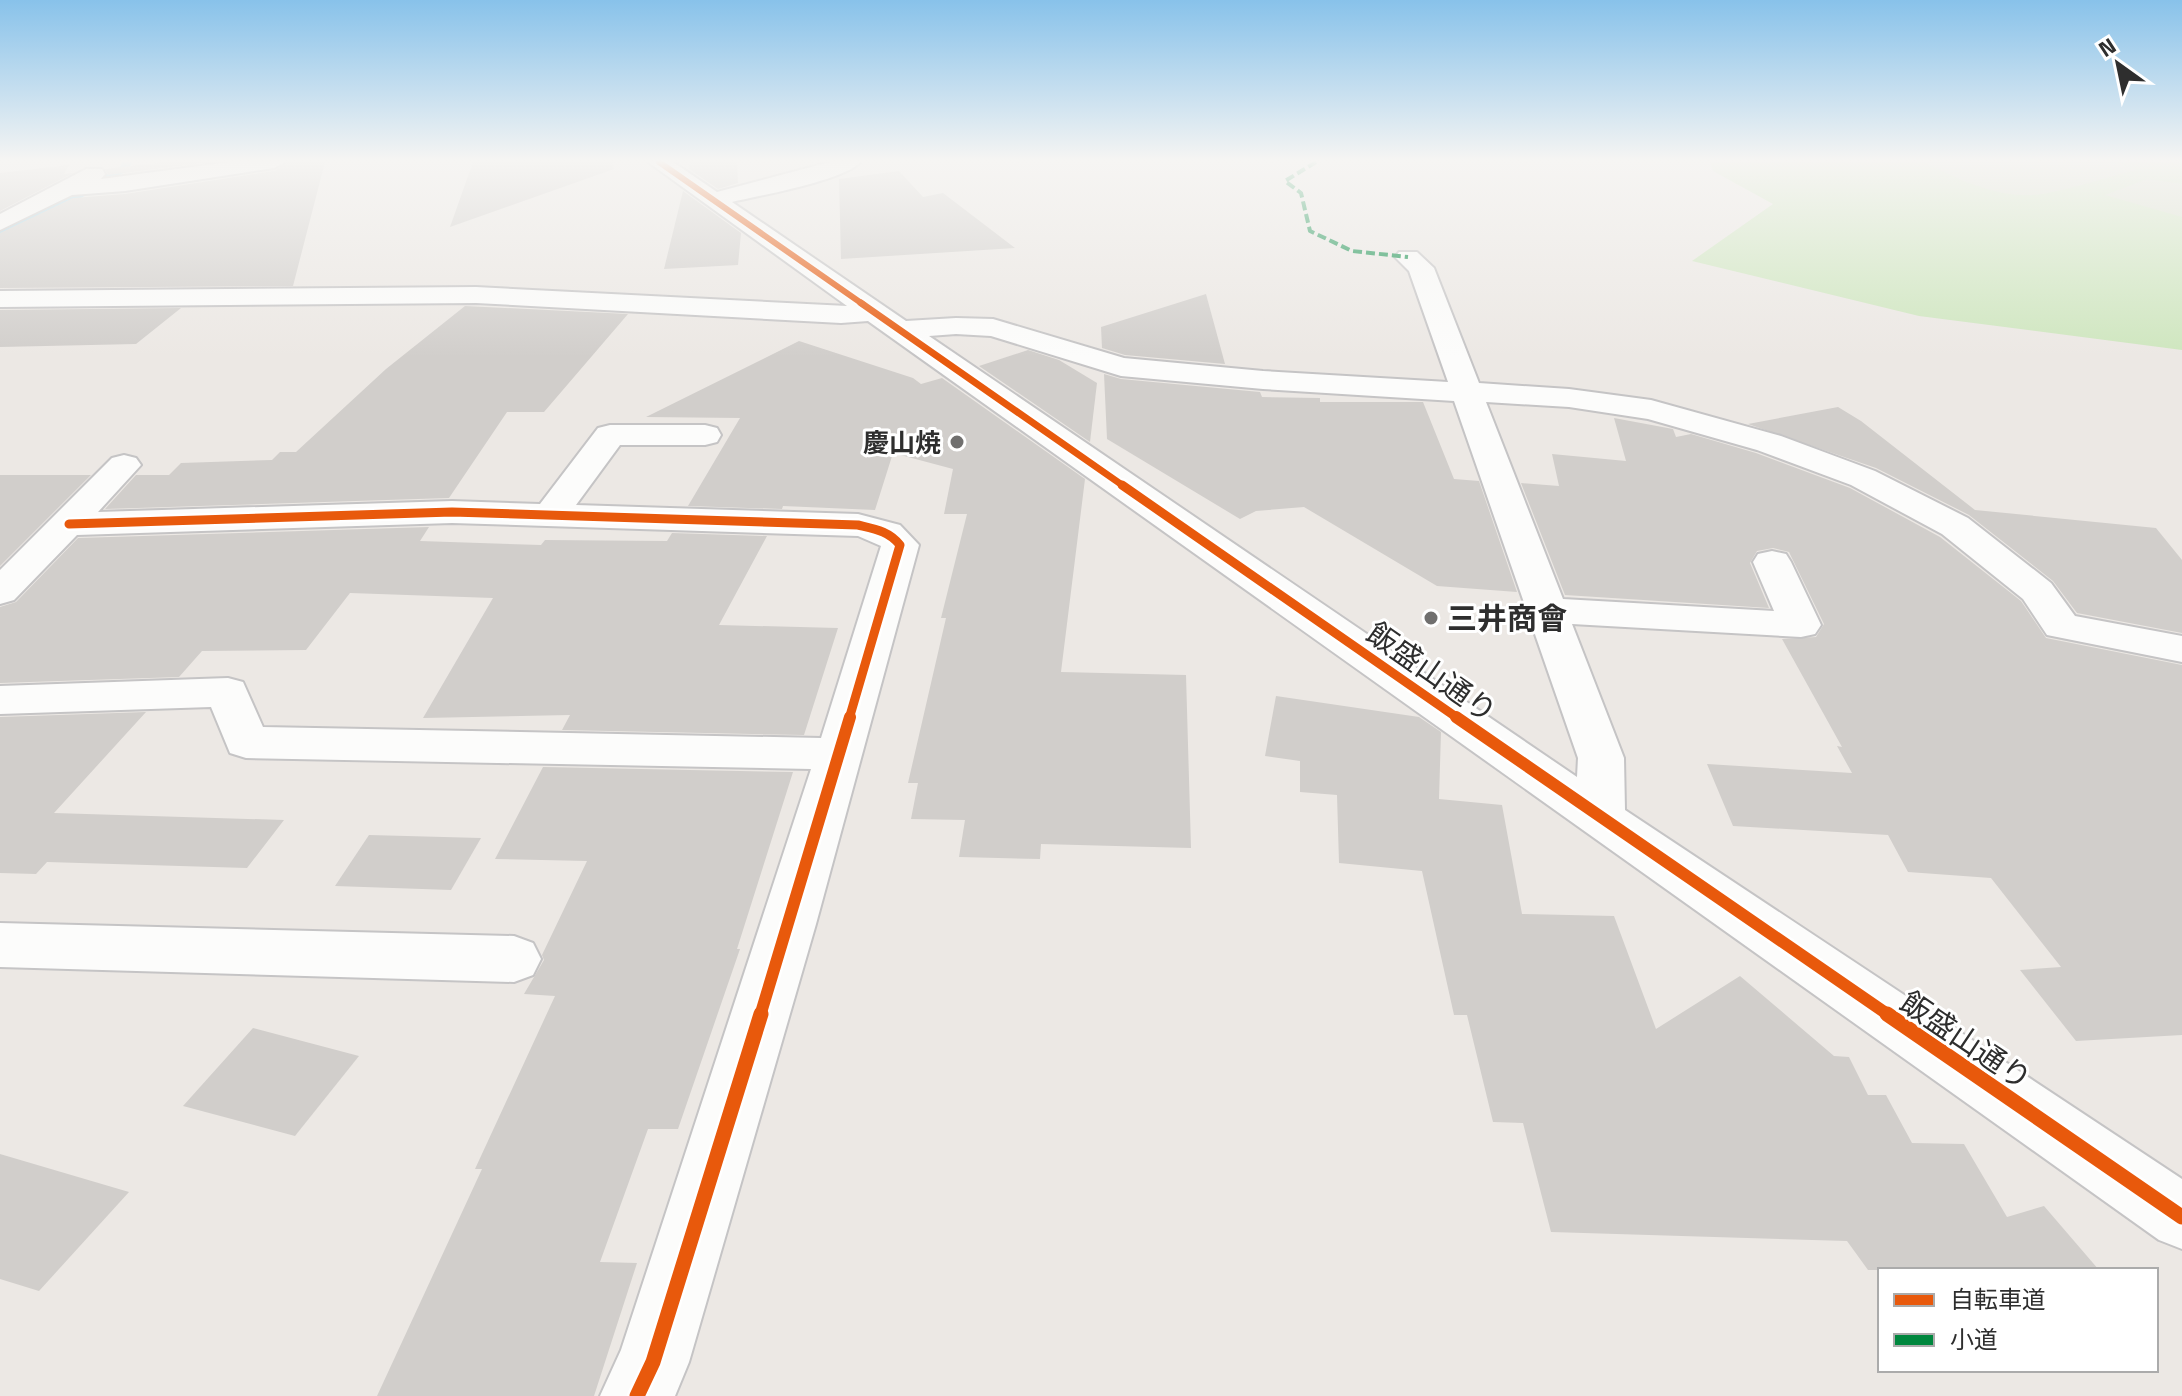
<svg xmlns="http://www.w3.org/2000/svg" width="2182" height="1396" viewBox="0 0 2182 1396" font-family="'Titillium Web','Noto Sans JP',sans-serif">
  <rect width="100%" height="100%" fill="#ece8e4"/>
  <polygon fill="#cee6be" points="1710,162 2182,162 2182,350 1919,316 1692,261 1773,204 1713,171"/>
  <g fill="#d8e0cc">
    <path d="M1930,162H2112L2136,170C2107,177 2060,193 2033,195C1997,197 1958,180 1927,163Z"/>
    <polygon points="2147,179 2182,184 2182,217 2105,195"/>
  </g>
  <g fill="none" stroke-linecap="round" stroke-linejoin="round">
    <polygon fill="#99d6ec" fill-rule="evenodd" points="122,162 132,162 128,170 81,198 0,235 0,228 73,194 121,166"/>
  </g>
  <g fill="#d1cecb">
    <polygon points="167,162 208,162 108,175 105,169"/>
    <polygon points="288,162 325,162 293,286 0,288 0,233 73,198 125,194 274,171"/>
    <polygon points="473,162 613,162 614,169 450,227"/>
    <polygon points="690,162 737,162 738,183 718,189 689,169"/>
    <polygon points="69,165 64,174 73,173 0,211 0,173"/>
    <polygon points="899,171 923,197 943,193 1015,248 841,259 839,179"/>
    <polygon points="683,191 741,233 738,265 664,269"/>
    <polygon points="1206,294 1225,364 1125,355 1102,348 1101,327"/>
    <polygon points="465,306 628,314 544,412 507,412 449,498 105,509 136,475 169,475 181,463 272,460 280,452 296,452 386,369"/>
    <polygon points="181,308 136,344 0,347 0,310"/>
    <polygon points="799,341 913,378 921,384 942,378 1085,479 1061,672 1186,675 1191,848 1041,844 1040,859 959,857 965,820 911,819 918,783 908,783 946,618 941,618 967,514 944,514 953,469 893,453 875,510 783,506 782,509 688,506 740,418 646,417"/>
    <polygon points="1028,350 1059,360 1097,383 1090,442 979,366"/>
    <polygon points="1104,374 1121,379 1260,392 1262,397 1320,398 1320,402 1423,402 1454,479 1479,481 1517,592 1437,586 1304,507 1256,511 1240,519 1107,439"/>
    <polygon points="1838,407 1861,421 1975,510 2156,528 2182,560 2182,633 2077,613 2053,581 1969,515 1876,468 1748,424"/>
    <polygon points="1614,418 1673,429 1676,437 1691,434 1756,453 1850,488 1940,537 2021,601 2046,638 2182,665 2182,1035 2076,1041 2020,970 2061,967 1991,878 1908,872 1888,835 1733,826 1707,764 1852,773 1837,746 1842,747 1782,639 1816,637 1824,624 1789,552 1773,548 1757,551 1750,563 1769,608 1565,595 1521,483 1559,486 1552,454 1626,461"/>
    <polygon points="0,475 91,475 0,566"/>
    <polygon points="429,527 420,541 541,545 545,540 667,541 672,533 767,536 719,625 838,628 804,735 562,730 570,715 423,718 493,598 350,593 306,650 202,651 179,677 0,683 0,607 16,602 78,538"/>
    <polygon points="1276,696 1419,717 1441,732 1439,799 1502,805 1522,914 1614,916 1656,1029 1740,976 1834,1056 1849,1057 1868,1095 1886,1095 1912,1143 1964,1144 2007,1217 2044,1206 2099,1270 1868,1270 1847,1241 1551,1232 1523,1123 1493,1122 1467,1015 1454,1015 1422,871 1339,863 1337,795 1300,792 1300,761 1265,756"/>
    <polygon points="146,712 54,813 284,820 247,868 47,862 36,874 0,873 0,717"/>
    <polygon points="543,767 793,772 737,949 740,949 678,1129 648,1129 600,1262 637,1263 594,1396 377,1396 482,1169 475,1169 555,996 524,994 544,960 542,955 587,861 495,859"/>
    <polygon points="369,835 481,838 451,890 335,886"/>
    <polygon points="253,1028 359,1056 295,1136 183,1106"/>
    <polygon points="0,1154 129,1192 39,1291 0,1279"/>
  </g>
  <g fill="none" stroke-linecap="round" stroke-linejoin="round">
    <g stroke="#c5c4c5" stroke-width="4">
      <g id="minor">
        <polygon points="230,162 285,162 274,168 125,191 72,195 0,230 0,214 86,169 102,169 105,174 101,179"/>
        <path d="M648,162H673L717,192L830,162H860C846,180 758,196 732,202L906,321L956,318L993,319L1124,358L1263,371L1448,382L1409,271L1395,257L1399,252H1417L1434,268L1479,383L1569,389L1651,400L1781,436L1875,471L1968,518L2051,583L2075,616L2182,636V662L2047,635L2023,599L1942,534L1851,485L1757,450L1648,419L1569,407L1486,402L1563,599L1774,611L1753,562L1758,554L1772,551L1786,554L1791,562L1821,625L1815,634L1801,637L1572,624L1624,758L1625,810L2182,1179V1249L2159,1240L868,321L841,323L476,303L0,307V291L476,287L847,306ZM956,334L991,336L1121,376L1263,389L1454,401L1578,758L1577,777L929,336Z"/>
        <polygon points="610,425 705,425 717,428 721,435 717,442 705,445 620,445 576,505 858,514 900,525 919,545 816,924 689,1362 675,1396 600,1396 621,1350 811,769 246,758 230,753 211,707 0,714 0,686 228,678 243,682 263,727 821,738 881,546 858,536 452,523 77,535 14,600 0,604 0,570 112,458 124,455 136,458 141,465 98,512 452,501 540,504 598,428"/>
        <polygon points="0,923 514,936 533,943 541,959 533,975 514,982 0,967"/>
      </g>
    </g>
    <use href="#minor" fill="#fcfcfb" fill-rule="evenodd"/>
    <polyline stroke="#00873e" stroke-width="4" stroke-dasharray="9 4" stroke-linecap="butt" points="1316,162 1285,181 1301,193 1310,231 1352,251 1408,257"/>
    <g stroke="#fff" stroke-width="9">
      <polyline id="cycleway-far4" points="659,162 864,305"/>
    </g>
    <g stroke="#fff" stroke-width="11">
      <polyline id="cycleway-far3" points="861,303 1125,487"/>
    </g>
    <g stroke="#fff" stroke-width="14">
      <g id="cycleway-far2">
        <polyline points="1122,485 1459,719"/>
        <path d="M69,524L452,512L858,525C875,529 889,531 900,545L849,719"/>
      </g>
    </g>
    <g stroke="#fff" stroke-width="17">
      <g id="cycleway-far1">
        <polyline points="1456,717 1890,1016"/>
        <polyline points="760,1016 850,717"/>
      </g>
    </g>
    <g stroke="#fff" stroke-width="20">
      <g id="cycleway">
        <polyline points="1887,1014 2182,1217"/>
        <polyline points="637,1396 653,1362 761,1014"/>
      </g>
    </g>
    <use href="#cycleway-far4" stroke="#e8590c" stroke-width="6"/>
    <use href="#cycleway-far3" stroke="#e8590c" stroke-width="7"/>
    <use href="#cycleway-far2" stroke="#e8590c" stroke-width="9"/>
    <use href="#cycleway-far1" stroke="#e8590c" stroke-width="12"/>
    <use href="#cycleway" stroke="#e8590c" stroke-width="15"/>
  </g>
  <linearGradient id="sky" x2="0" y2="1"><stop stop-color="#88c2ea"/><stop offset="0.45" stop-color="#f6f5f3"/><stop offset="1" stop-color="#f6f5f3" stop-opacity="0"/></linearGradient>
  <rect width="2182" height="357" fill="url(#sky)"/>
  <g fill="#706f6e" stroke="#fff" stroke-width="3">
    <circle cx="957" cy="442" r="8"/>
    <circle cx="1431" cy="618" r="8"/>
  </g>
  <g text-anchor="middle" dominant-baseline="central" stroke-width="6" stroke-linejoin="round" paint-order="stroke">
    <g font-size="26" font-weight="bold" fill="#2e2e2e" stroke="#fff" text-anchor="end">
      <text x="941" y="442">慶山焼</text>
    </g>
    <g font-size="30" font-weight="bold" fill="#2e2e2e" stroke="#fff" text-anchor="start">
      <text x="1447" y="618">三井商會</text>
    </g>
    <g font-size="30" fill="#2e2e2e" stroke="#fff">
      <text transform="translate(1432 672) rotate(35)">飯盛山通り</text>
      <text transform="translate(1966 1040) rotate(34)">飯盛山通り</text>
    </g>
  </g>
  <rect x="1878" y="1268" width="280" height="104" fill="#ffffff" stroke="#ababab" stroke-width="2"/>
  <rect x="1894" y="1294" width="40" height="12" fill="#e8590c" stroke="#ababab" stroke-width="2"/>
  <text x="1950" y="1308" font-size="24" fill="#2e2e2e">自転車道</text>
  <rect x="1894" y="1334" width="40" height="12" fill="#00873e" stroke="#ababab" stroke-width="2"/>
  <text x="1950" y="1348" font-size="24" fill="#2e2e2e">小道</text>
  <g transform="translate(2118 64) rotate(327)" stroke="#ffffff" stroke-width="6" paint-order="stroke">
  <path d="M0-6L14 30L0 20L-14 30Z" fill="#2e2e2e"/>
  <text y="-12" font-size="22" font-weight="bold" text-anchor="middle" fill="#2e2e2e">N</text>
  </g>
</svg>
